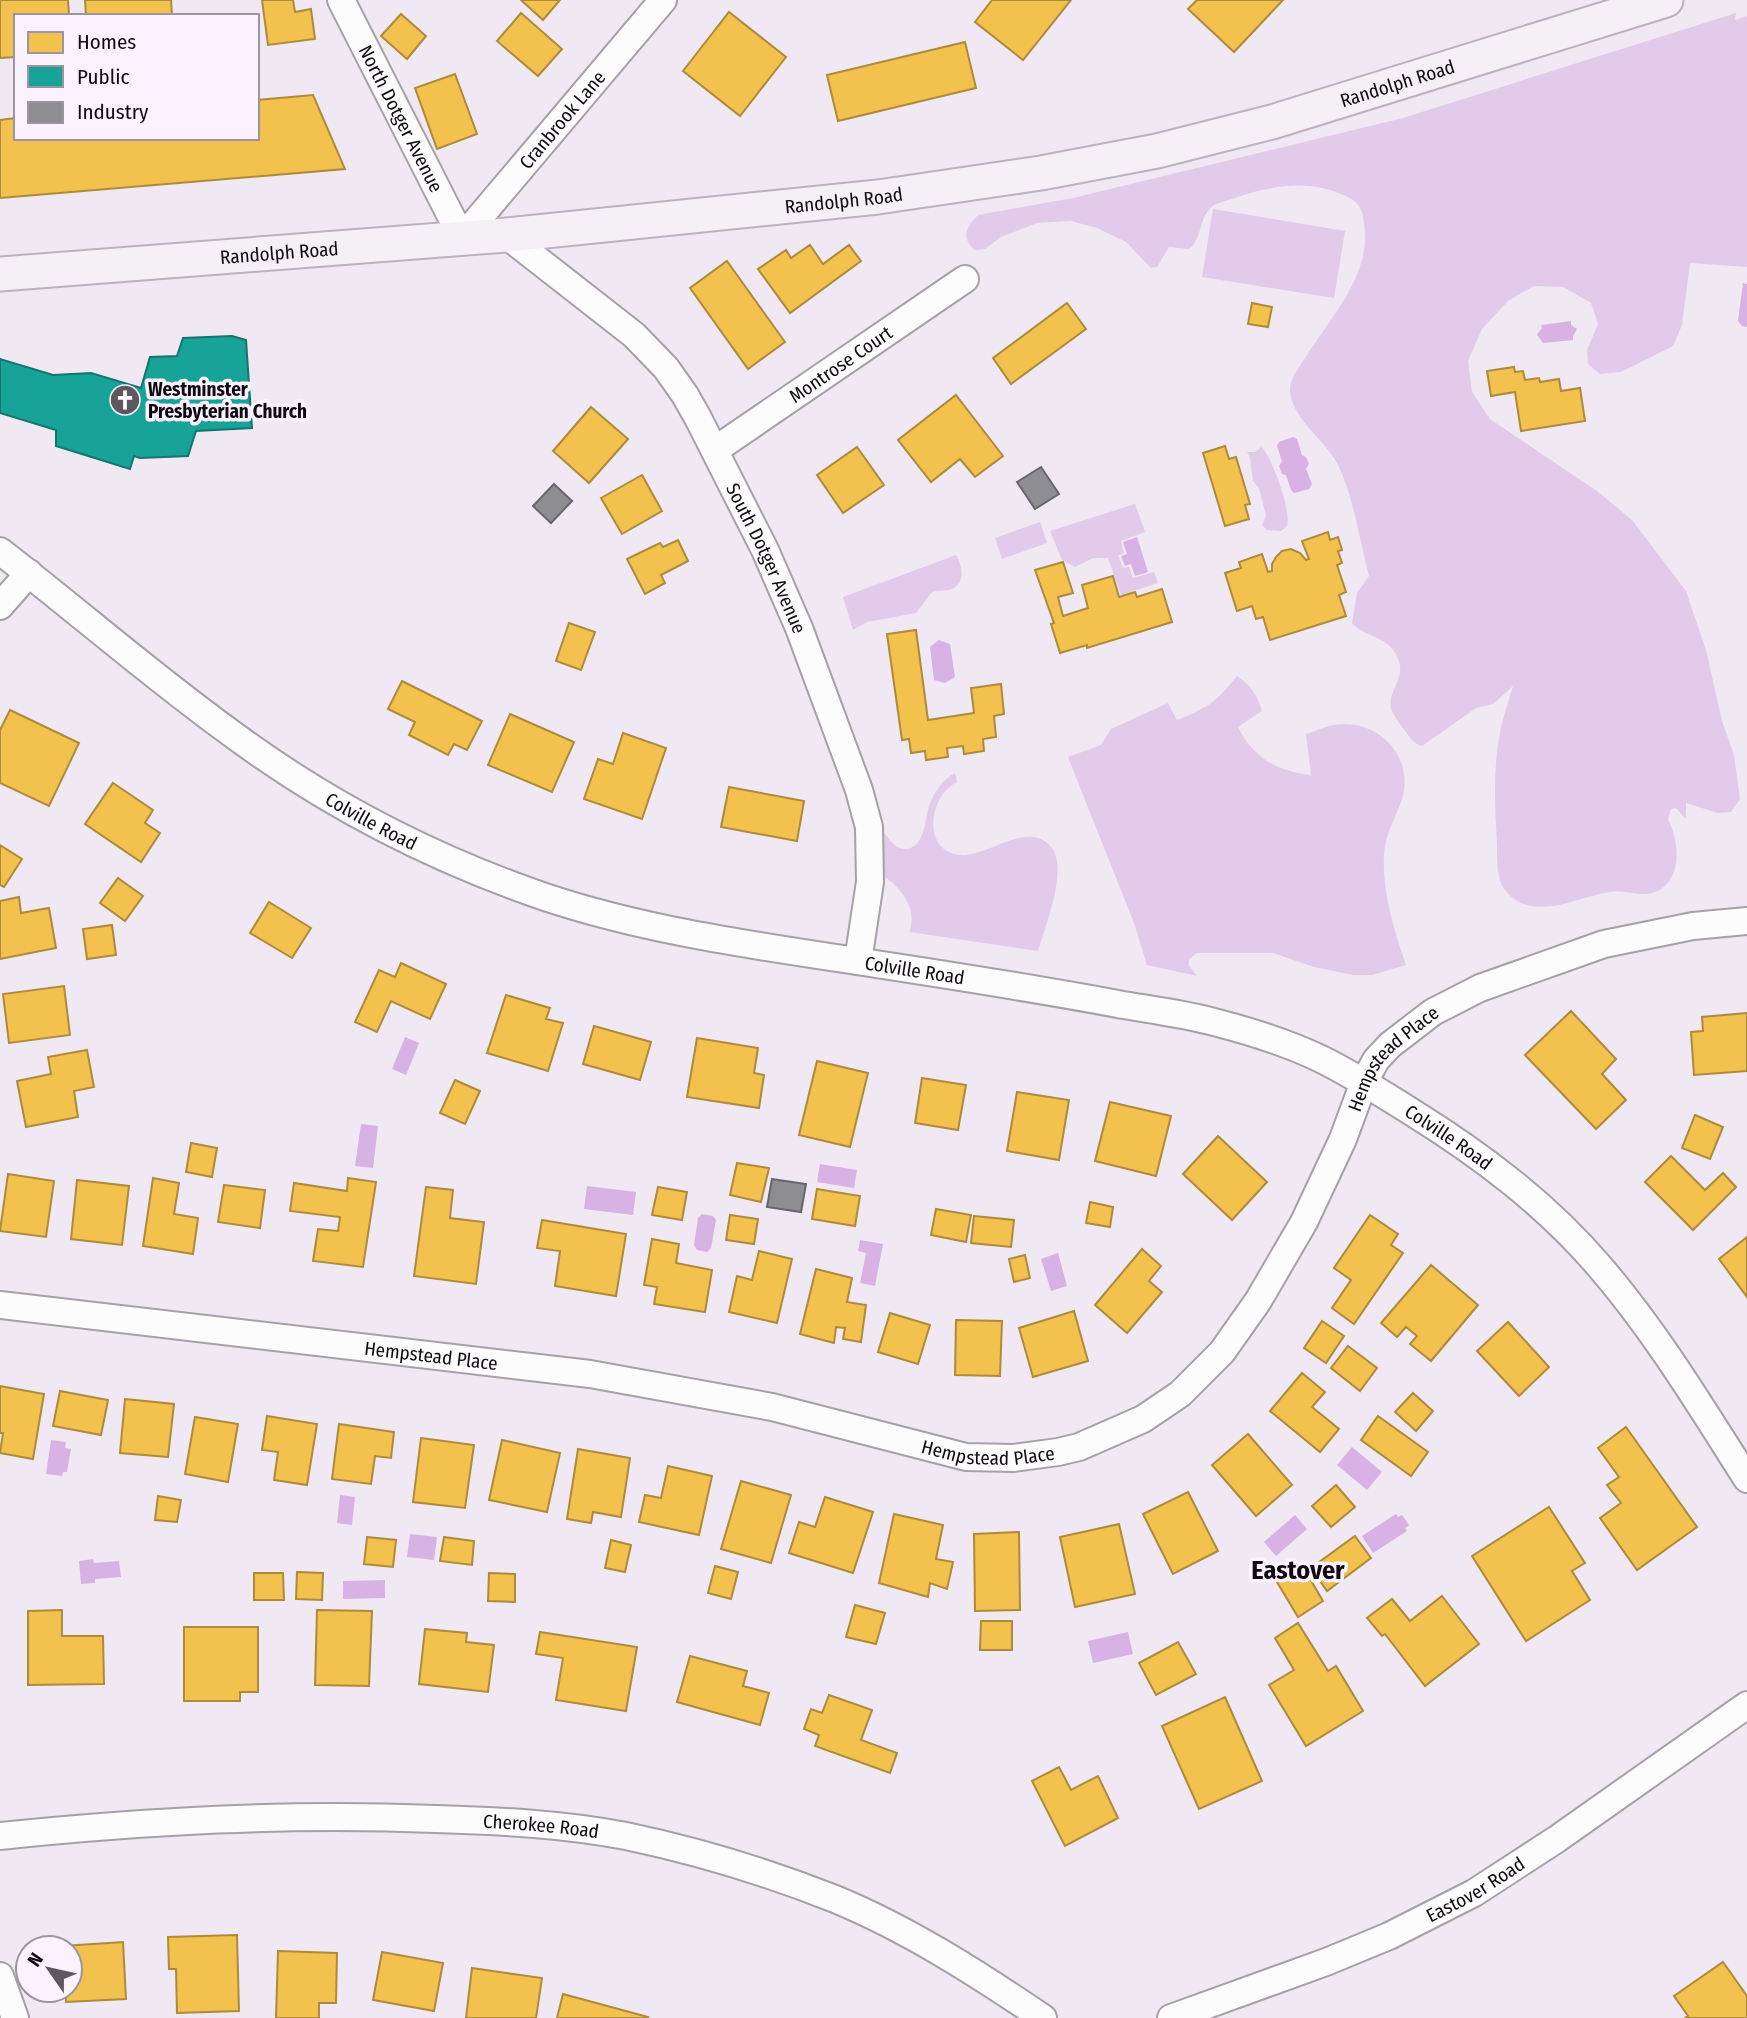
<svg xmlns="http://www.w3.org/2000/svg" width="1747" height="2018" viewBox="0 0 1747 2018" font-family="'Fira Sans Condensed',sans-serif">
  <rect width="100%" height="100%" fill="#f0e8f2"/>
  <g fill="#e2cbea">
    <path d="M1736,13L1735,20L1747,16V267L1690,263L1682,325L1673,346L1621,372L1600,374L1588,364L1587,350L1598,324L1591,303L1563,287L1534,286L1508,301L1482,329L1468,361L1472,392L1490,419L1597,491L1632,520L1686,591L1706,650L1722,721L1734,755L1740,799L1731,812L1718,813L1686,803V819L1676,808L1671,809L1668,820C1681,843 1683,889 1647,894C1635,895 1622,889 1610,892C1583,896 1555,912 1527,905C1515,902 1504,892 1500,881C1497,870 1497,855 1497,844C1495,808 1493,773 1499,738C1502,720 1508,703 1513,686L1493,704L1476,708L1422,746C1414,744 1410,738 1406,732C1401,725 1393,716 1391,708C1387,688 1412,675 1393,650C1383,636 1363,636 1352,623L1357,593L1369,576C1360,542 1353,494 1337,463C1325,440 1289,416 1290,388C1291,377 1301,364 1307,355C1330,319 1368,277 1365,232C1363,205 1359,200 1333,191C1302,180 1265,187 1235,198C1229,200 1220,202 1214,205C1198,216 1203,239 1189,249L1169,247L1157,267L1151,268L1126,242L1097,228L1071,221L1037,223L1001,237L985,249L975,250C960,237 967,226 978,215L1073,198L1403,118Z"/>
    <polygon points="1213,209 1345,231 1334,298 1202,277"/>
    <path d="M1261,447C1272,455 1292,514 1287,526L1281,531L1267,530L1262,525L1266,516L1259,488L1253,481L1250,458L1247,452H1255Z"/>
    <polygon points="1135,504 1145,532 1121,541 1124,554 1118,555 1123,568 1129,567 1133,578 1154,572 1158,583 1121,595 1108,558 1093,558 1075,567 1062,560 1050,531"/>
    <polygon points="1040,522 1047,543 1002,559 995,538"/>
    <path d="M956,555C963,567 966,585 949,590C943,591 938,590 932,592L916,613L867,622L853,630L843,597Z"/>
    <path d="M1237,676C1251,686 1257,694 1262,711L1238,727C1253,758 1278,772 1311,775L1306,734C1319,730 1330,724 1343,724C1383,723 1414,760 1402,799C1396,818 1385,834 1384,855C1382,892 1394,930 1406,965L1372,975H1353L1314,967L1273,953H1197L1189,959V966L1197,976L1147,965L1134,923L1068,757L1101,745L1111,729L1168,703L1177,720C1208,708 1217,701 1237,676Z"/>
    <path d="M955,773L957,782C929,795 921,851 960,855C987,858 1028,819 1051,847C1069,868 1045,927 1038,951L909,932C919,908 899,886 881,874L878,829C888,833 891,848 904,849C926,850 925,815 930,803C936,790 943,779 955,773Z"/>
  </g>
  <g fill="#d8b2e5">
    <polygon points="1743,283 1747,284 1747,327 1742,326 1738,321"/>
    <polygon points="1571,321 1571,325 1577,329 1573,336 1573,340 1543,343 1537,335 1542,328 1541,325"/>
    <polygon points="1293,437 1297,439 1302,455 1306,457 1309,464 1306,469 1312,484 1309,489 1294,493 1291,490 1286,475 1282,474 1279,466 1282,461 1277,446 1279,442"/>
    <polygon points="1137,537 1148,572 1135,576 1131,564 1125,566 1121,556 1127,554 1123,542"/>
    <polygon points="939,640 950,644 955,677 945,683 934,680 930,647"/>
    <polygon points="405,1037 419,1043 406,1075 392,1069"/>
    <polygon points="361,1124 378,1126 373,1168 355,1166"/>
    <polygon points="820,1164 857,1170 854,1188 817,1182"/>
    <polygon points="587,1186 636,1192 633,1215 584,1209"/>
    <polygon points="702,1214 713,1216 716,1220 711,1248 707,1252 697,1250 694,1245 698,1218"/>
    <polygon points="860,1240 883,1244 875,1286 860,1283 866,1253 858,1251"/>
    <polygon points="1058,1253 1067,1286 1051,1291 1041,1259"/>
    <polygon points="51,1440 66,1442 65,1448 71,1449 67,1472 63,1472 62,1476 46,1474"/>
    <polygon points="1352,1447 1382,1472 1367,1490 1337,1465"/>
    <polygon points="340,1495 355,1497 352,1525 337,1523"/>
    <polygon points="1396,1514 1398,1517 1402,1515 1409,1525 1405,1528 1407,1531 1373,1553 1362,1536"/>
    <polygon points="1295,1515 1307,1529 1276,1556 1264,1542"/>
    <polygon points="410,1534 437,1537 434,1560 407,1557"/>
    <polygon points="93,1559 94,1563 119,1561 121,1577 95,1579 95,1583 81,1584 79,1561"/>
    <polygon points="385,1580 385,1598 343,1599 343,1581"/>
    <polygon points="1128,1632 1133,1654 1093,1663 1088,1641"/>
  </g>
  <g fill="#f2c14e" stroke="#ae8a3b" stroke-width="2">
    <polygon points="0,0 68,0 69,16 16,16 16,57 0,58"/>
    <polygon points="85,0 171,0 172,16 86,16"/>
    <polygon points="262,0 293,0 295,12 311,9 315,39 268,45"/>
    <polygon points="521,0 560,0 543,20"/>
    <polygon points="992,0 1071,0 1023,60 975,22"/>
    <polygon points="1197,0 1283,0 1234,52 1188,9"/>
    <polygon points="729,12 786,57 740,116 683,71"/>
    <polygon points="521,13 562,49 538,76 497,41"/>
    <polygon points="401,14 426,36 407,59 381,36"/>
    <polygon points="965,42 976,88 838,121 827,75"/>
    <polygon points="455,74 477,134 437,149 415,88"/>
    <polygon points="313,95 345,169 0,198 0,120 16,118 16,138 257,138 257,100"/>
    <polygon points="810,245 823,264 849,245 861,261 790,313 758,269 786,250 791,258"/>
    <polygon points="727,261 785,342 748,369 690,288"/>
    <polygon points="1067,303 1086,329 1011,384 993,358"/>
    <polygon points="1252,303 1272,307 1268,327 1248,324"/>
    <polygon points="1514,367 1515,372 1523,371 1525,380 1539,378 1540,382 1559,379 1561,391 1580,388 1585,421 1521,431 1515,392 1491,396 1487,371"/>
    <polygon points="956,395 1003,456 975,477 960,459 931,482 898,440"/>
    <polygon points="591,407 628,439 589,483 553,451"/>
    <polygon points="1225,446 1229,459 1236,457 1250,504 1245,505 1249,519 1225,526 1203,453"/>
    <polygon points="857,447 884,485 843,513 817,475"/>
    <polygon points="642,475 662,511 622,534 601,498"/>
    <polygon points="1328,532 1330,540 1338,537 1342,550 1338,551 1342,563 1337,565 1346,592 1339,595 1346,616 1270,640 1263,617 1256,619 1252,606 1237,611 1225,573 1241,568 1239,562 1262,554 1268,572 1272,571 1272,564 1276,557 1282,551 1291,549 1300,553 1306,560 1309,559 1302,541"/>
    <polygon points="678,540 688,561 661,575 665,583 645,594 627,559 660,543 663,547"/>
    <polygon points="1063,562 1073,593 1058,597 1063,616 1088,608 1082,585 1113,576 1119,597 1135,592 1137,597 1162,589 1172,622 1087,648 1087,645 1060,653 1051,624 1054,623 1035,570"/>
    <polygon points="569,623 595,632 581,670 556,661"/>
    <polygon points="916,630 928,720 974,713 971,688 1001,684 1004,714 994,716 996,737 983,739 984,751 964,754 963,746 947,748 948,757 926,760 925,751 911,753 909,739 902,740 887,634"/>
    <polygon points="402,681 482,721 467,750 454,744 448,755 409,735 415,722 388,709"/>
    <polygon points="10,710 79,743 49,806 0,783 0,730"/>
    <polygon points="510,714 574,742 552,792 488,765"/>
    <polygon points="623,733 666,748 642,819 584,799 598,759 613,764"/>
    <polygon points="113,783 153,810 145,823 160,833 141,862 85,824"/>
    <polygon points="729,787 804,801 797,841 721,827"/>
    <polygon points="0,845 22,859 4,887 0,885"/>
    <polygon points="118,878 143,896 125,921 100,903"/>
    <polygon points="19,897 21,913 49,908 56,948 0,959 0,901"/>
    <polygon points="269,902 311,928 292,958 250,933"/>
    <polygon points="112,925 116,955 87,959 83,929"/>
    <polygon points="401,963 446,984 430,1019 391,1001 377,1032 355,1022 379,970 395,977"/>
    <polygon points="64,986 70,1035 9,1043 3,994"/>
    <polygon points="506,995 550,1008 546,1019 563,1023 548,1071 487,1053"/>
    <polygon points="1571,1011 1616,1059 1602,1074 1626,1100 1596,1129 1525,1055"/>
    <polygon points="1747,1013 1747,1071 1694,1075 1691,1032 1703,1031 1702,1017"/>
    <polygon points="594,1026 651,1042 640,1080 583,1064"/>
    <polygon points="697,1038 758,1048 754,1073 764,1075 759,1108 687,1097"/>
    <polygon points="87,1050 94,1087 74,1091 78,1117 26,1127 17,1081 51,1074 48,1057"/>
    <polygon points="817,1061 868,1073 850,1147 799,1135"/>
    <polygon points="922,1078 966,1085 958,1130 915,1123"/>
    <polygon points="455,1080 480,1091 465,1124 440,1113"/>
    <polygon points="1017,1092 1069,1100 1059,1160 1007,1151"/>
    <polygon points="1110,1102 1171,1116 1156,1176 1095,1161"/>
    <polygon points="1695,1115 1723,1127 1710,1159 1682,1148"/>
    <polygon points="1218,1136 1267,1182 1232,1220 1183,1174"/>
    <polygon points="191,1143 217,1148 212,1177 186,1172"/>
    <polygon points="1671,1156 1705,1190 1723,1173 1736,1187 1693,1230 1645,1182"/>
    <polygon points="737,1163 769,1168 761,1202 730,1195"/>
    <polygon points="8,1174 54,1181 46,1237 0,1231"/>
    <polygon points="153,1178 179,1183 174,1214 198,1218 193,1254 143,1246"/>
    <polygon points="348,1178 376,1182 363,1267 313,1261 318,1229 338,1231 340,1217 290,1211 294,1183 347,1191"/>
    <polygon points="77,1180 129,1186 122,1245 71,1239"/>
    <polygon points="224,1185 265,1190 260,1228 218,1222"/>
    <polygon points="426,1187 453,1190 450,1218 484,1222 476,1284 414,1276"/>
    <polygon points="658,1187 687,1192 682,1220 652,1215"/>
    <polygon points="817,1189 860,1196 855,1226 812,1219"/>
    <polygon points="1090,1202 1113,1207 1110,1227 1086,1223"/>
    <polygon points="936,1209 971,1215 966,1242 931,1235"/>
    <polygon points="730,1215 758,1219 754,1244 726,1240"/>
    <polygon points="1370,1215 1398,1234 1391,1245 1403,1253 1354,1324 1332,1308 1351,1280 1334,1268"/>
    <polygon points="974,1216 1014,1220 1011,1247 971,1243"/>
    <polygon points="542,1220 626,1234 616,1296 555,1286 560,1251 537,1248"/>
    <polygon points="1747,1237 1747,1297 1719,1259"/>
    <polygon points="652,1239 679,1244 676,1263 712,1270 705,1312 654,1304 657,1287 644,1285"/>
    <polygon points="1142,1249 1161,1266 1149,1281 1162,1292 1127,1333 1095,1305"/>
    <polygon points="759,1251 792,1259 777,1323 729,1312 737,1276 752,1280"/>
    <polygon points="1025,1255 1030,1278 1014,1282 1009,1259"/>
    <polygon points="1431,1265 1478,1305 1431,1361 1410,1344 1417,1336 1406,1327 1397,1337 1381,1323"/>
    <polygon points="816,1269 852,1278 847,1302 866,1305 861,1342 843,1339 845,1328 836,1327 834,1343 800,1334"/>
    <polygon points="1074,1311 1088,1361 1033,1377 1019,1328"/>
    <polygon points="890,1313 930,1325 918,1364 878,1352"/>
    <polygon points="956,1320 1002,1321 1000,1376 955,1375"/>
    <polygon points="1322,1321 1344,1336 1326,1363 1304,1348"/>
    <polygon points="1508,1322 1549,1367 1519,1396 1477,1351"/>
    <polygon points="1348,1346 1377,1368 1360,1391 1331,1368"/>
    <polygon points="1302,1373 1325,1392 1312,1407 1339,1429 1320,1452 1270,1411"/>
    <polygon points="0,1386 44,1394 33,1459 0,1453 3,1433 0,1433"/>
    <polygon points="60,1391 108,1400 101,1435 53,1426"/>
    <polygon points="1413,1393 1433,1411 1416,1431 1395,1412"/>
    <polygon points="125,1399 174,1404 168,1457 120,1453"/>
    <polygon points="267,1416 317,1424 307,1485 274,1480 278,1452 262,1450"/>
    <polygon points="1378,1416 1428,1452 1411,1476 1361,1440"/>
    <polygon points="195,1417 238,1424 228,1482 185,1474"/>
    <polygon points="339,1424 394,1432 391,1458 375,1456 371,1484 332,1479"/>
    <polygon points="1626,1427 1697,1527 1637,1570 1600,1518 1621,1503 1607,1485 1619,1477 1598,1448"/>
    <polygon points="1248,1434 1292,1485 1256,1516 1212,1465"/>
    <polygon points="421,1438 474,1445 465,1508 413,1502"/>
    <polygon points="502,1440 560,1453 547,1512 489,1500"/>
    <polygon points="578,1449 630,1458 621,1517 593,1512 591,1523 567,1519"/>
    <polygon points="668,1466 712,1476 699,1535 639,1522 645,1495 661,1498"/>
    <polygon points="741,1481 791,1495 771,1563 721,1549"/>
    <polygon points="1336,1485 1355,1507 1331,1527 1312,1506"/>
    <polygon points="1188,1492 1218,1551 1173,1574 1143,1514"/>
    <polygon points="158,1496 181,1500 177,1522 155,1520"/>
    <polygon points="825,1497 873,1512 853,1573 789,1553 799,1522 815,1527"/>
    <polygon points="1549,1507 1585,1563 1572,1571 1590,1600 1526,1641 1472,1556"/>
    <polygon points="894,1514 943,1525 936,1559 953,1562 947,1589 930,1583 928,1597 879,1583"/>
    <polygon points="1119,1524 1135,1594 1075,1607 1060,1537"/>
    <polygon points="1019,1532 1020,1610 975,1611 974,1534"/>
    <polygon points="1355,1536 1371,1558 1327,1591 1311,1568"/>
    <polygon points="367,1537 396,1540 393,1567 364,1564"/>
    <polygon points="444,1537 474,1541 472,1565 440,1561"/>
    <polygon points="611,1540 631,1545 625,1572 605,1568"/>
    <polygon points="715,1566 738,1572 731,1599 708,1593"/>
    <polygon points="1303,1567 1323,1601 1298,1617 1277,1582"/>
    <polygon points="297,1572 323,1573 322,1600 296,1599"/>
    <polygon points="254,1573 283,1573 284,1600 254,1600"/>
    <polygon points="489,1573 515,1574 515,1602 488,1601"/>
    <polygon points="1442,1596 1479,1644 1425,1686 1385,1634 1382,1636 1367,1618 1392,1599 1410,1621"/>
    <polygon points="855,1605 885,1613 876,1644 846,1637"/>
    <polygon points="62,1610 62,1636 103,1636 104,1684 28,1685 28,1611"/>
    <polygon points="317,1610 372,1611 369,1686 315,1685"/>
    <polygon points="981,1621 1012,1621 1012,1650 980,1650"/>
    <polygon points="1298,1623 1328,1671 1336,1666 1363,1711 1306,1746 1269,1685 1294,1670 1275,1638"/>
    <polygon points="184,1627 258,1627 258,1692 240,1692 240,1701 184,1701"/>
    <polygon points="425,1629 467,1633 466,1642 494,1645 488,1692 419,1684"/>
    <polygon points="540,1632 637,1647 626,1711 556,1700 563,1658 536,1654"/>
    <polygon points="1178,1642 1196,1674 1156,1695 1139,1663"/>
    <polygon points="690,1656 747,1671 743,1686 769,1693 760,1725 677,1702"/>
    <polygon points="829,1695 872,1710 861,1740 897,1753 890,1773 815,1746 819,1735 804,1729 811,1709 822,1713"/>
    <polygon points="1225,1697 1262,1781 1199,1809 1162,1726"/>
    <polygon points="1059,1767 1071,1790 1098,1776 1118,1818 1065,1846 1032,1781"/>
    <polygon points="237,1935 239,2011 177,2013 176,1969 169,1969 168,1937"/>
    <polygon points="123,1942 126,1999 66,2002 66,1990 70,1990 70,1948 63,1948 63,1946"/>
    <polygon points="278,1951 337,1953 336,2003 319,2003 319,2018 276,2018"/>
    <polygon points="382,1952 443,1963 434,2011 373,2000"/>
    <polygon points="1723,1962 1747,1996 1747,2018 1685,2018 1688,2016 1674,1996"/>
    <polygon points="472,1968 542,1978 536,2018 466,2018"/>
    <polygon points="563,1994 648,2017 647,2018 557,2018"/>
  </g>
  <polygon fill="#17a398" stroke="#14756f" stroke-width="2" points="232,336 246,340 252,428 196,431 188,456 140,458 134,456 130,469 56,446 56,430 0,413 0,359 53,375 91,373 141,388 150,357 177,356 183,338"/>
  <g fill="#8d8d92" stroke="#67666b" stroke-width="2">
    <polygon points="1041,467 1059,494 1035,509 1017,482"/>
    <polygon points="554,484 572,501 551,523 533,506"/>
    <polygon points="772,1179 806,1184 801,1212 767,1207"/>
  </g>
  <g fill="none" stroke-linecap="round" stroke-linejoin="round">
    <g stroke="#a6a0a7" stroke-width="30">
      <g id="minor">
        <path id="s1" d="M341,0L462,238L663,0"/>
        <path id="s2" d="M506,235L634,335L666,368L685,395L698,418L765,550L799,628L859,790L869,827L870,882L858,961"/>
        <path id="s3" d="M715,450L965,279"/>
        <path id="s4" d="M0,551C79,612 154,678 235,736C330,806 434,859 545,897C656,934 774,948 889,966C967,978 1045,990 1123,1005C1153,1010 1184,1014 1214,1022C1249,1031 1288,1043 1321,1059C1352,1074 1381,1093 1410,1111C1481,1155 1546,1204 1600,1267C1656,1332 1701,1407 1747,1479"/>
        <polyline points="0,606 29,573"/>
        <path id="s5" d="M0,1305L590,1374L772,1407L966,1457L1014,1458L1058,1452L1079,1447L1143,1419L1180,1394L1222,1352L1258,1301L1304,1222L1343,1139L1364,1082L1376,1060L1390,1045L1433,1012L1480,988L1604,944L1693,926L1747,921"/>
        <path id="s6" d="M0,1836C147,1821 288,1813 436,1819C500,1821 563,1824 626,1836C697,1851 767,1872 835,1899C908,1929 978,1974 1043,2018"/>
        <polyline points="0,1976 15,2018"/>
        <path id="s7" d="M1171,2018L1326,1962L1389,1936L1474,1893L1557,1839L1747,1705"/>
      </g>
    </g>
    <g stroke="#bcb2bf" stroke-width="37">
      <g id="major">
        <path id="s8" d="M0,274L506,235L878,197L1041,173L1157,151L1272,122L1666,0"/>
      </g>
    </g>
    <use href="#minor" stroke="#fdfcfd" stroke-width="26"/>
    <use href="#major" stroke="#f5f0f6" stroke-width="33"/>
  </g>
  <defs>
    <g id="church-disc" transform="scale(1.575)"><circle r="9.5" fill="#5d585f" stroke="#fbf2ff"/><path d="M-1.2-6h2.4v3.5h3.3v2.4h-3.3V6h-2.4V-.1h-3.3v-2.4h3.3Z" fill="#fff"/></g>
  </defs>
  <g fill-rule="evenodd">
    <use href="#church-disc" x="125" y="400"/>
  </g>
  <g text-anchor="middle" dominant-baseline="central" stroke-width="7" stroke-linejoin="round" paint-order="stroke">
    <g font-size="19" fill="#0e0a10" stroke="#fbf2ff">
      <text stroke="none"><textPath href="#s8" startOffset="1414">Randolph Road</textPath></text>
      <text stroke="none"><textPath href="#s1" startOffset="422">Cranbrook Lane</textPath></text>
      <text stroke="none"><textPath href="#s1" startOffset="133">North Dotger Avenue</textPath></text>
      <text stroke="none"><textPath href="#s8" startOffset="847">Randolph Road</textPath></text>
      <text stroke="none"><textPath href="#s8" startOffset="280">Randolph Road</textPath></text>
      <text stroke="none"><textPath href="#s3" startOffset="152">Montrose Court</textPath></text>
      <text stroke="none"><textPath href="#s2" startOffset="424">South Dotger Avenue</textPath></text>
      <text stroke="none"><textPath href="#s4" startOffset="460">Colville Road</textPath></text>
      <text stroke="none"><textPath href="#s4" startOffset="1027">Colville Road</textPath></text>
      <text stroke="none"><textPath href="#s5" startOffset="1610">Hempstead Place</textPath></text>
      <text stroke="none"><textPath href="#s4" startOffset="1594">Colville Road</textPath></text>
      <text stroke="none"><textPath href="#s5" startOffset="434">Hempstead Place</textPath></text>
      <text stroke="none"><textPath href="#s5" startOffset="1001">Hempstead Place</textPath></text>
      <text stroke="none"><textPath href="#s6" startOffset="542">Cherokee Road</textPath></text>
      <text stroke="none"><textPath href="#s7" startOffset="331">Eastover Road</textPath></text>
    </g>
    <g font-size="19" font-weight="bold" fill="#0e0a10" stroke="#fbf2ff" text-anchor="start">
      <text x="148" y="389">Westminster<tspan x="148" dy="22">Presbyterian Church</tspan></text>
    </g>
    <g font-size="26" font-weight="bold" fill="#0e0a10" stroke="#fbf2ff">
      <text x="1298" y="1570">Eastover</text>
    </g>
  </g>
  <rect x="14" y="14" width="245" height="126" fill="#fbf2ff" stroke="#9c959f" stroke-width="2"/>
  <rect x="28" y="32" width="35" height="21" fill="#f2c14e" stroke="#9c959f" stroke-width="2"/>
  <text x="77" y="49" font-size="21" fill="#0e0a10">Homes</text>
  <rect x="28" y="66" width="35" height="21" fill="#17a398" stroke="#9c959f" stroke-width="2"/>
  <text x="77" y="84" font-size="21" fill="#0e0a10">Public</text>
  <rect x="28" y="102" width="35" height="21" fill="#8d8d92" stroke="#9c959f" stroke-width="2"/>
  <text x="77" y="119" font-size="21" fill="#0e0a10">Industry</text>
  <g transform="translate(49 1969) rotate(304)"><circle r="33" fill="#fbf2ff" stroke="#9c959f" stroke-width="2"/>
  <path d="M0-5L12 26L0 18L-12 26Z" fill="#5d585f"/>
  <text y="-10" font-size="19" font-weight="bold" text-anchor="middle" fill="#0e0a10">N</text>
  </g>
</svg>
